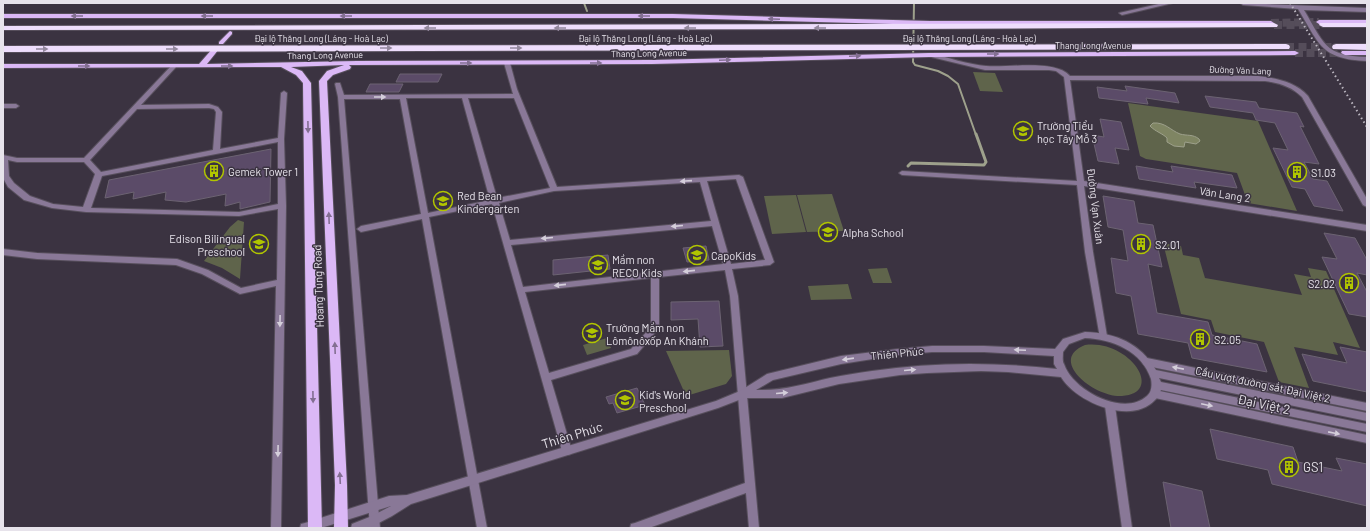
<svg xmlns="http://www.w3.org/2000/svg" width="1370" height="531" viewBox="0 0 1370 531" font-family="Barlow,sans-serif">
  <rect width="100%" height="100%" fill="#3b3341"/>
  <g fill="#5f644b">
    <polygon points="973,72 995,73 1003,92 980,91"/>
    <polygon points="1128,103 1258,121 1297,211 1248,203 1237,173 1146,159 1140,156"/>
    <polygon points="832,194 844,231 807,232 797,195"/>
    <polygon points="796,195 806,232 772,234 764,196"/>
    <polygon points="238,220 244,222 240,279 222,268 204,261 230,227"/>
    <polygon points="1163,243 1181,246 1183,255 1199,258 1205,278 1302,295 1294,274 1311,277 1308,268 1326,271 1360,348 1333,342 1338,355 1294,347 1309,388 1279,382 1264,342 1215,332 1211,320 1181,314"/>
    <polygon points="887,268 892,283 873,283 868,269"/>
    <polygon points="848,284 852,299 811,300 808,286"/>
    <polygon points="607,338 611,348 587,355 583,345"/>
    <path d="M1085,345C1129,339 1166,393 1122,396C1095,398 1047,360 1085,345Z"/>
    <polygon points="729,350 732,376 726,384 686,396 666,351"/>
  </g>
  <path fill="#7f8563" stroke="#9ea18c" d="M1153,123C1165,122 1170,130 1180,134C1187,136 1193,134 1199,139L1200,141L1196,144L1185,142L1184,147L1174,146L1167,142V138C1162,133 1156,132 1150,126Z"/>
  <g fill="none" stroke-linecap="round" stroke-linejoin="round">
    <g stroke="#9ea18c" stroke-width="2">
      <polyline points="584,3 587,11"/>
      <polyline points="914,3 913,62 915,65 938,71 948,76 958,84 976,135"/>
    </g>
    <polyline stroke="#9ea18c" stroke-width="3" points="908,166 911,163 984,165 986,162 976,134"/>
  </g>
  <g fill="#5b4b68" stroke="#6c6372">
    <polygon points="400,74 442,74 438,82 396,82"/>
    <polygon points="370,84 403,84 399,92 366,92"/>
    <polygon points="1125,86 1175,93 1179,103 1146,98 1148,104 1099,98 1097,87 1127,91"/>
    <polygon points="1205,96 1256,102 1259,108 1297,113 1304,127 1300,126 1319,164 1304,162 1313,179 1327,181 1343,211 1314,206 1305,189 1292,187 1273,148 1288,150 1275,123 1256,120 1253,113 1210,107"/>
    <polygon points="1100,119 1121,122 1129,150 1115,148 1119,164 1098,161 1092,135 1104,137"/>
    <polygon points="271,149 270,202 240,209 240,202 225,206 226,194 186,202 165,200 166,192 133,199 134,192 105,198 109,180"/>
    <polygon points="1136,166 1173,172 1171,166 1232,175 1237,188 1194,182 1196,188 1139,179"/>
    <polygon points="1103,196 1134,201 1138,223 1153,225 1162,267 1148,264 1157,313 1208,322 1212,335 1257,344 1267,372 1192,358 1188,343 1138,334 1131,296 1116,293 1111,258 1128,261 1123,230 1108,227"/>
    <polygon points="1324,233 1355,238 1367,260 1367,275 1357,273 1367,292 1367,317 1349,314 1322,257 1337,259"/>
    <polygon points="706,246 709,260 687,262 683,248"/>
    <polygon points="608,255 610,269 553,275 553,260"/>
    <polygon points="719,301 723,346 700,347 698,319 671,320 671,302"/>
    <polygon points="1340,347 1367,352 1367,392 1313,381 1302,354 1347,363"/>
    <polygon points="637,388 645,405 617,413 613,403 609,404 606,397"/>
    <polygon points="1210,429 1293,447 1298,462 1342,471 1336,458 1367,464 1367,506 1272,484 1268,470 1217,459"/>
    <polygon points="1163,482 1202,491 1210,528 1171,528"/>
  </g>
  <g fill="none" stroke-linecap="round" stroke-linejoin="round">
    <g stroke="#554d5a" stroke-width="8" stroke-dasharray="8 3.5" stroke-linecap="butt">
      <polyline points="1271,23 1319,22"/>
      <polyline points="1295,53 1345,53"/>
    </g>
    <g stroke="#554d5a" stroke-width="8" stroke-dasharray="8 4.5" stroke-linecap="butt">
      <polyline points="1274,25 1323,25"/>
      <polyline points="1286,47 1336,47"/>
    </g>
    <g stroke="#574f5c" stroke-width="2">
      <g id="minor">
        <polygon points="1163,3 1173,3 1122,15 1119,13"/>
        <path d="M1240,3L1367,8V12L1304,10C1324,43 1324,56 1367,57V61C1321,59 1320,45 1298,9L1243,5Z"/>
        <path d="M929,53C946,57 970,65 986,66C1008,68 1055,59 1070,76H1258C1276,78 1296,82 1308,96L1367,199V207L1363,205L1302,97C1292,87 1280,83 1265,81L1070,80L1084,181L1367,225V231L1084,186L1093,252L1107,336L1106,338H1100L1085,252L1077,185L902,175L899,173L902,171L1077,181L1064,77L1056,71L1049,70H985L927,56V54Z"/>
        <path d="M507,61L510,63L517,89L557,187L739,175L743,177L774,262L770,265L732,269L738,296L759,528H749L746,493L649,528H630L631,524L635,523L745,483L730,296L725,270L659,277V328L637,354L551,380L572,451L571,454L567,455L563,454L562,451L492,204L429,217L487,528H477L422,219L361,232L357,229L361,226L421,214L400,99H344L380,528H370L338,97L335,84L336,83H340L344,95L513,94L504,63ZM406,98H462L490,200L428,213ZM468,98H514L550,188L497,198ZM736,179L765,260L731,264L707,181ZM700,182L711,221L510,240L499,203L554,191ZM712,226L723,264L523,287L511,245ZM651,278V327L631,349L549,373L525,292Z"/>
        <path d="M174,64L177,66L176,67L141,105L209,104L218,107L222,112L220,149L278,138L281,93L284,91L287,93L284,139L286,206L281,528H271L276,286L240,294L202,274L176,265L37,259L3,255V249L37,253L177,259L208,270L241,288L277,280L278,209L239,216L86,212L52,208L24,200L8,187L3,178V155L17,158H84L172,65ZM209,108L214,109L216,112L213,150L101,172L90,160L137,109ZM278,142V204L239,212L91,208L102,176ZM8,160L17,162H84L95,174L83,207L53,204L30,196L14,183L9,176Z"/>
        <polygon points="3,104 16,104 19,106 16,108 3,108"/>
        <polygon points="1147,358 1367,403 1367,411 1147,366 1144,365 1142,362 1144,359"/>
        <polygon points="1155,390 1367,435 1367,443 1155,398 1152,397 1150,394 1152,391"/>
        <polygon points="1110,402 1113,403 1115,406 1132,528 1122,528 1105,406 1107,403"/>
      </g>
    </g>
    <g stroke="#574f5c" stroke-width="2">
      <path id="tertiary" d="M1085,332C1116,333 1140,343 1156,370L1367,413V421L1159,378L1161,382L1367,424V432L1161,390C1159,393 1158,398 1155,400C1131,426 1076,402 1061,377L1008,372L981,371L927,373L900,375L839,384L782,398H744L718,408L411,504L392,516L369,528H351L352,524L372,516L391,506L321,528H300L301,524L305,523L389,496L407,495L716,401L740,391L767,374L841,356L898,349L932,346H984L1055,349L1063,339ZM1085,338C1112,339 1142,351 1151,379C1152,384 1152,392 1147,396C1124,417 1073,391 1064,364C1062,361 1063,356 1063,352L1069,344ZM932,352H984L1054,356V364L1057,369C995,362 933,362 872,371C858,373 844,375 830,378C805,384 782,391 756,390L773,380L841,364L898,355Z"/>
    </g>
    <g stroke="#574f5c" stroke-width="2">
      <g id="primary">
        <polygon points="3,14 673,14 930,21 1271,21 1274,23 1271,25 930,25 673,18 3,18"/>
        <polygon points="1367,20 1367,24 1319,24 1316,22 1319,20"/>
        <polygon points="230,31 232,32 232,34 223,44 219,44 219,42"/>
        <polygon points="215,47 219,49 207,64 357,61 652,60 929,53 1295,51 1299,53 1295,55 929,57 652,64 349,65 351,67 350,69 333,75 327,81 347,485 348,528 334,528 335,485 319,81 327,71 344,65 291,67 302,71 311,83 322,528 308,528 303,83 296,75 281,67 3,68 3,64 199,64 213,48"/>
        <polygon points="1342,51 1367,51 1367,55 1345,55 1341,53"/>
      </g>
    </g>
    <g stroke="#574f5c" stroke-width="2">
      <g id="motorway">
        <polygon points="1274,23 1278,25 1277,27 901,29 3,30 3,26"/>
        <polygon points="1320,23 1367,23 1367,27 1323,27 1319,25"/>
        <polygon points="1286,44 1289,45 1290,47 1289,49 3,52 3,46"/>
        <polygon points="1336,44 1367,44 1367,50 1333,49 1332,47 1333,45"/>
      </g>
    </g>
    <use href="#minor" fill="#897897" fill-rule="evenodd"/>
    <use href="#tertiary" fill="#897897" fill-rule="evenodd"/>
    <use href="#primary" fill="#dbb8f6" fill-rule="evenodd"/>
    <use href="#motorway" fill="#eeddfc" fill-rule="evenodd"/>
    <polyline stroke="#bab5bf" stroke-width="2" stroke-dasharray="1.5 3" stroke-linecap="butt" points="1290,3 1367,127"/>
  </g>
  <defs><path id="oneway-solid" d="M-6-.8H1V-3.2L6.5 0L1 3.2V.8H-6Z"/></defs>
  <g fill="#836f92">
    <use href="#oneway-solid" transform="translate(77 16) rotate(-180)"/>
    <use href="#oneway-solid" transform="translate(207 16) rotate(180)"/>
    <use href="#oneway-solid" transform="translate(346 16) rotate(180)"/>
    <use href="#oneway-solid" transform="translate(644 16) rotate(180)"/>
    <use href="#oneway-solid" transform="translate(774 19) rotate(-178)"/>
    <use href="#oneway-solid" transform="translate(993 54)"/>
    <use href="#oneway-solid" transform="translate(855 56) rotate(-2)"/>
    <use href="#oneway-solid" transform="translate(725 60) rotate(-2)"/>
    <use href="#oneway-solid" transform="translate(466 63)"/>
    <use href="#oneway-solid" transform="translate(596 63)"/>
    <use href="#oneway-solid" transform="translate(84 66)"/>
    <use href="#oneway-solid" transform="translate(227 66)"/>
    <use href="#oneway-solid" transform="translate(308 127) rotate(89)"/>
    <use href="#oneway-solid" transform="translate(329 218) rotate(-92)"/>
    <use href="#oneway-solid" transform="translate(335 348) rotate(-92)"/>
    <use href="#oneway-solid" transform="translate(313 397) rotate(89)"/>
    <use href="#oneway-solid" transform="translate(340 478) rotate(-93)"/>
  </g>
  <g fill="#94889e">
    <use href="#oneway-solid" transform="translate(430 28) rotate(180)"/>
    <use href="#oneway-solid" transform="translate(560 28) rotate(180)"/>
    <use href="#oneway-solid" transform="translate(690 28) rotate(180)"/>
    <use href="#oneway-solid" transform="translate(820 28) rotate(180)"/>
    <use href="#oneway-solid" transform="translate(386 48)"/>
    <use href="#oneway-solid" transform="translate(516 48)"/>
    <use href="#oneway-solid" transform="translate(42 49)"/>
    <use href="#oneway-solid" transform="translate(172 49)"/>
  </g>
  <g fill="#d4ceda">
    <use href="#oneway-solid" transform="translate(380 97)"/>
    <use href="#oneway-solid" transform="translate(686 181) rotate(176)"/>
    <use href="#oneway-solid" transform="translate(677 226) rotate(175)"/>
    <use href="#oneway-solid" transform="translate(547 238) rotate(175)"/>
    <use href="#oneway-solid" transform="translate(689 271) rotate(174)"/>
    <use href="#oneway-solid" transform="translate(560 285) rotate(174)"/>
    <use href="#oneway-solid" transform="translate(280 321) rotate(91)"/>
    <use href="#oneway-solid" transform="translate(1020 350) rotate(-177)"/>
    <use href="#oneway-solid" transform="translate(848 359) rotate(172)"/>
    <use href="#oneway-solid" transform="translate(1178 368) rotate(-169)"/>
    <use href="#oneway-solid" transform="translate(910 370) rotate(-5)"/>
    <use href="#oneway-solid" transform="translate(782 393) rotate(-5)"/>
    <use href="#oneway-solid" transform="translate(1207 405) rotate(12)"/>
    <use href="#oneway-solid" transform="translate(1334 433) rotate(11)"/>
    <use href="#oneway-solid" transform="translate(278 451) rotate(91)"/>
  </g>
  <defs>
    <g id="school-ring" transform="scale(1)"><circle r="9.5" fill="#3b3341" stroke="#b1c500" stroke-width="1.5"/><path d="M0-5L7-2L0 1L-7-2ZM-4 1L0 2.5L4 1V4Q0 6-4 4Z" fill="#b1c500"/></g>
    <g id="building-ring" transform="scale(1)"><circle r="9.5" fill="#3b3341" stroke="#b1c500" stroke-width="1.5"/><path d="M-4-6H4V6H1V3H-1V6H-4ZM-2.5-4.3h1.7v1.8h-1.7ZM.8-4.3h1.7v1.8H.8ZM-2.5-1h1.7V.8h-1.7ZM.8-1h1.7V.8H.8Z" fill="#b1c500"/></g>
  </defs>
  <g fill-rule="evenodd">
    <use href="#school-ring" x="1023" y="131"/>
    <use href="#building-ring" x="214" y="171"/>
    <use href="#building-ring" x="1297" y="172"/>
    <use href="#school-ring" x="443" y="201"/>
    <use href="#school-ring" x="828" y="232"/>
    <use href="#school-ring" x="259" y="244"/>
    <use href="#building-ring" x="1141" y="244"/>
    <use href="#school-ring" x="697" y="255"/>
    <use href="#school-ring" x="598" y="265"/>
    <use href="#building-ring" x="1349" y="283"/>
    <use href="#school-ring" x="592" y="333"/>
    <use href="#building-ring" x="1200" y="339"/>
    <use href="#school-ring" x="625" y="400"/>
    <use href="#building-ring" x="1289" y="467"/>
  </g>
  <g text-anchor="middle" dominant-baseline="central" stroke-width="3" stroke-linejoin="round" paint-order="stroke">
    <g font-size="9" fill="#e7e3eb" stroke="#3b3341">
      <text x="321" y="38">Đại lộ Thăng Long (Láng - Hoà Lạc)</text>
      <text x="645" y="38">Đại lộ Thăng Long (Láng - Hoà Lạc)</text>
      <text x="969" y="38">Đại lộ Thăng Long (Láng - Hoà Lạc)</text>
      <text x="1093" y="45">Thang Long Avenue</text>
      <text transform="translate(649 53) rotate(-1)">Thang Long Avenue</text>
      <text transform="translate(325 55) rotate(-1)">Thang Long Avenue</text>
      <text transform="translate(1240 70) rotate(2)">Đường Văn Lang</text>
    </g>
    <g font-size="11" fill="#e7e3eb" stroke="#3b3341" text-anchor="start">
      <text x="1037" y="125">Trường Tiểu<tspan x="1037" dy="13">học Tây Mỗ 3</tspan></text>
      <text x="228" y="171">Gemek Tower 1</text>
      <text x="1311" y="172">S1.03</text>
      <text x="457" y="195">Red Bean<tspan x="457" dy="13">Kindergarten</tspan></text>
      <text x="842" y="232">Alpha School</text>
      <text x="245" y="238" text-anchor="end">Edison Bilingual<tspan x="245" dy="13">Preschool</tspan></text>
      <text x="1155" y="244">S2.01</text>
      <text x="711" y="255">CapoKids</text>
      <text x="612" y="259">Mầm non<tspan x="612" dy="13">RECO Kids</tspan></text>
      <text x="1335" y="283" text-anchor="end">S2.02</text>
      <text x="606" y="327">Trường Mầm non<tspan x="606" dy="13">Lômônôxốp An Khánh</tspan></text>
      <text x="1214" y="339">S2.05</text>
      <text x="639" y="394">Kid's World<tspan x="639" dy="13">Preschool</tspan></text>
    </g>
    <g font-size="11" fill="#e7e3eb" stroke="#3b3341">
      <text transform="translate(1225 194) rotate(9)">Văn Lang 2</text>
      <text transform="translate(1096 206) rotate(83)">Đường Vạn Xuân</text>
      <text transform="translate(318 286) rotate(-92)">Hoang Tung Road</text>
      <text transform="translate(897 353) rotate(-6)">Thiên Phúc</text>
      <text transform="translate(1263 384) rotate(12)">Cầu vượt đường sắt Đại Việt 2</text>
    </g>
    <g font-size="13" fill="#e7e3eb" stroke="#3b3341">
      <text transform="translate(1264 404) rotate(12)">Đại Việt 2</text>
      <text transform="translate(572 435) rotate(-17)">Thiên Phúc</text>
    </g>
    <g font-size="13" fill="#e7e3eb" stroke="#3b3341" text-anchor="start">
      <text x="1303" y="467">GS1</text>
    </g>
  </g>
  <rect width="1370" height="531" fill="none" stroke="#e7e3eb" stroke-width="8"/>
</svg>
